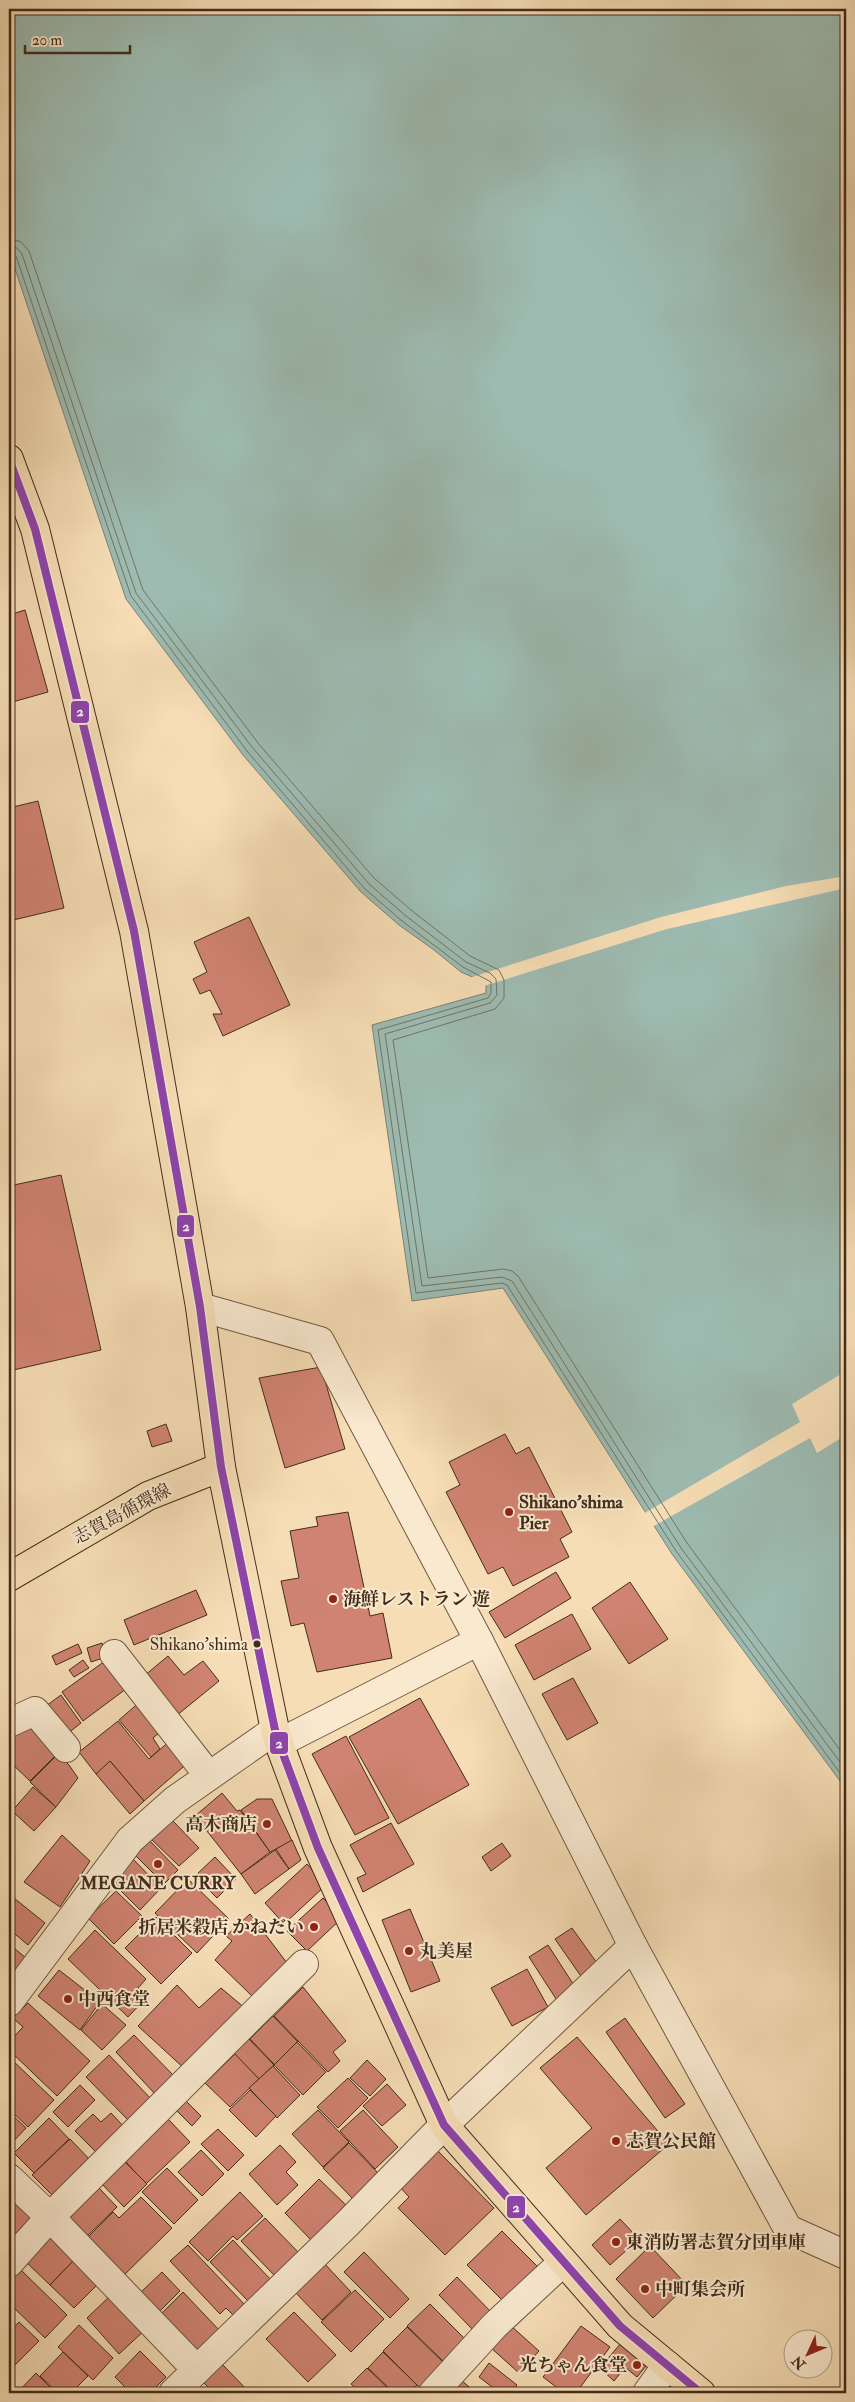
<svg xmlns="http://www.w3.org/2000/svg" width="855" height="2402" viewBox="0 0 855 2402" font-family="'IM FELL Double Pica','Noto Serif JP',serif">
  <rect width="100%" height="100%" fill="#f6ddb5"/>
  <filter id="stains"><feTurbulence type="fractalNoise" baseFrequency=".004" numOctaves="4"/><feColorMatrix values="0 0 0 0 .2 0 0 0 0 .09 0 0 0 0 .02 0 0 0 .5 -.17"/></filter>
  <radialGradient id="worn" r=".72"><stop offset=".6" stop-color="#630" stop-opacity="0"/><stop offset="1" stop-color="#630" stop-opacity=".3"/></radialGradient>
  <polygon fill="#9dbbb1" stroke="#798275" points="9,9 846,9 846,1789 672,1554 503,1288 412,1301 372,1025 486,993 486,983 461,972 434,950 399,925 361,892 243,755 126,599 9,251"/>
  <g fill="#f6ddb5">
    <polygon points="846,876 846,888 667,929 484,986 469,978 661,917 786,886"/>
    <polygon points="846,1371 846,1435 817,1453 810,1438 652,1527 643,1514 800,1422 792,1404"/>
  </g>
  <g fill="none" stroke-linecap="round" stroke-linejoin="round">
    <g stroke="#707466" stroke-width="1">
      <polyline points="9,238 21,242 29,251 143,590 258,743 374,878 411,910 470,956 499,970 504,980 504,998 495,1009 393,1040 428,1278 503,1269 512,1271 518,1276 687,1543 846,1758"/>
      <polyline points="9,246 17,248 22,254 136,593 252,747 369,884 406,916 466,962 490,973 496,979 497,995 490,1003 385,1034 422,1286 502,1277 512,1281 681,1548 846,1770"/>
      <polyline points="9,252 16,256 131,596 247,751 364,888 402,921 463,967 491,982 491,993 488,998 378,1030 416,1293 502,1283 507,1285 676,1551 846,1781"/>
    </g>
  </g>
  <g fill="#d08372" stroke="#422d1b">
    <polygon points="25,610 48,692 9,703 9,615"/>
    <polygon points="38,801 64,908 9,921 9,808"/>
    <polygon points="249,917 290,1005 223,1036 213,1014 222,1014 210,990 200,994 193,979 207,972 194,942"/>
    <polygon points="61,1175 101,1350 9,1371 9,1186"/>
    <polygon points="321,1367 345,1449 285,1468 259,1378"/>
    <polygon points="166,1424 172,1441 152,1447 147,1431"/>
    <polygon points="505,1434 516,1454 529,1447 572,1532 560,1539 569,1557 513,1586 503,1567 488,1574 446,1492 460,1485 449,1462"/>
    <polygon points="348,1512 370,1616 383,1613 392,1658 317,1672 304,1623 291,1626 281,1581 299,1578 290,1531 318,1526 316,1517"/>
    <polygon points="556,1572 571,1598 505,1638 489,1612"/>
    <polygon points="630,1582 668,1639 629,1664 592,1608"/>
    <polygon points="196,1590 207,1615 134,1645 124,1620"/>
    <polygon points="572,1614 591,1649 534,1680 515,1645"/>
    <polygon points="102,1643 106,1657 91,1662 87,1648"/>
    <polygon points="78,1644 82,1653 56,1665 52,1656"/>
    <polygon points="168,1656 184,1675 203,1661 219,1681 176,1716 144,1676"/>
    <polygon points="83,1660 89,1668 74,1677 69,1670"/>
    <polygon points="105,1661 126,1689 83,1721 62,1692"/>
    <polygon points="573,1678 598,1723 567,1740 542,1694"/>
    <polygon points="61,1695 81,1723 67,1734 46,1706"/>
    <polygon points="420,1698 469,1785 398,1824 349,1737"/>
    <polygon points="142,1700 165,1728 153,1738 160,1749 151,1757 119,1720"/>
    <polygon points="118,1721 149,1759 172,1739 190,1761 144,1801 111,1762 96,1774 79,1752"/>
    <polygon points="31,1727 58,1753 30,1781 9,1761 9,1736"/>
    <polygon points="346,1736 389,1818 355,1835 312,1754"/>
    <polygon points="58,1754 69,1765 78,1778 56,1807 30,1782"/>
    <polygon points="110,1761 144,1801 130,1814 96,1774"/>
    <polygon points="33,1787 56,1807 34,1831 12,1811"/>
    <polygon points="222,1793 237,1811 240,1810 270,1852 241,1874 195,1816"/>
    <polygon points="257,1799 272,1799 292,1841 270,1852 241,1810"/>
    <polygon points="172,1820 199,1848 179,1866 151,1839"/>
    <polygon points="391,1823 414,1864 363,1892 357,1878 366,1874 350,1845"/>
    <polygon points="62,1835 90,1861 60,1907 24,1882"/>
    <polygon points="292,1840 301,1860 289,1869 276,1849"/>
    <polygon points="150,1841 178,1870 164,1884 135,1855"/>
    <polygon points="502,1843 511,1856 491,1871 482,1857"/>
    <polygon points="275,1850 289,1869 255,1894 241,1874"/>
    <polygon points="215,1857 236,1879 217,1898 195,1876"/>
    <polygon points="133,1859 161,1888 140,1910 112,1882"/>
    <polygon points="307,1864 326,1885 284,1924 265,1903"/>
    <polygon points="188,1879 229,1919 197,1953 155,1913"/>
    <polygon points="116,1891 142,1916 114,1944 88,1918"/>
    <polygon points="9,1894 45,1923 28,1945 9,1929"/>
    <polygon points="323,1898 342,1918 307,1951 287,1931"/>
    <polygon points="410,1909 440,1981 411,1992 382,1920"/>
    <polygon points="250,1914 290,1967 256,2000 215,1960 232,1941 226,1936"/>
    <polygon points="156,1917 192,1953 161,1984 125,1948"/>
    <polygon points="572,1928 602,1970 585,1982 555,1939"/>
    <polygon points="95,1930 146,1979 138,1988 147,1997 128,2017 68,1959"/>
    <polygon points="9,1944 26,1958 9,1980"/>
    <polygon points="548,1945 579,1993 560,2005 529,1957"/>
    <polygon points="527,1969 548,2007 512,2026 491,1988"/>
    <polygon points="59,1970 100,2002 80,2030 38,1996"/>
    <polygon points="177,1985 199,2008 221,1988 246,2009 186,2070 138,2026"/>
    <polygon points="303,1987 346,2041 333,2052 340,2061 328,2072 274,2016"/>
    <polygon points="28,2003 90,2061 57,2096 9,2050 9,2042 23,2027 13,2018"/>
    <polygon points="102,2004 126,2025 102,2050 81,2030"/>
    <polygon points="273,2016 298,2042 275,2065 250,2039"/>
    <polygon points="625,2018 685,2104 665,2118 606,2032"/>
    <polygon points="134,2035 175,2077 156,2095 116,2052"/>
    <polygon points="577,2037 669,2144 586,2215 546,2168 592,2128 540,2068"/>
    <polygon points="249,2039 274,2065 259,2079 234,2054"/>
    <polygon points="297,2042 326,2072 303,2095 274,2065"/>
    <polygon points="235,2054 259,2079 230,2107 205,2083"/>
    <polygon points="109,2055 154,2102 132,2124 86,2077"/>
    <polygon points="9,2057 54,2100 28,2127 9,2109"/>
    <polygon points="367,2060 386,2079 370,2096 350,2078"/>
    <polygon points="273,2066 300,2095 277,2118 249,2088"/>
    <polygon points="348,2078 368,2098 338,2128 317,2107"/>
    <polygon points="387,2084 406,2105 382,2126 363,2106"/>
    <polygon points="80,2085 95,2100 68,2127 53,2112"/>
    <polygon points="250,2090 276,2116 256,2137 229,2110"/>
    <polygon points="186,2101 201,2116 192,2126 177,2111"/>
    <polygon points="318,2110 349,2142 323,2167 292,2134"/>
    <polygon points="363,2110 398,2147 375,2169 340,2131"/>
    <polygon points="9,2112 26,2128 9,2146"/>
    <polygon points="111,2113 127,2130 100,2156 75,2131 93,2114 101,2122"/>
    <polygon points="49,2118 69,2139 34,2173 14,2153"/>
    <polygon points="168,2119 190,2142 146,2184 125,2161"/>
    <polygon points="218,2129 244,2155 228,2171 201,2144"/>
    <polygon points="70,2139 93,2163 56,2199 32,2175"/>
    <polygon points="349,2143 380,2175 354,2200 323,2168"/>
    <polygon points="280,2145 296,2162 286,2172 298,2185 277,2205 249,2174"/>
    <polygon points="436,2149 494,2208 445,2255 398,2208 409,2197 399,2186"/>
    <polygon points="201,2150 224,2174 202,2196 178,2172"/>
    <polygon points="124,2161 147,2184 124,2207 101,2183"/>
    <polygon points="167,2168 198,2200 174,2224 142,2192"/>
    <polygon points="319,2179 348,2207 313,2242 285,2213"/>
    <polygon points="98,2187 117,2207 83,2240 64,2220"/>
    <polygon points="9,2191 39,2221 9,2251"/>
    <polygon points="240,2192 263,2216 237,2240 233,2236 208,2261 189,2242"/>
    <polygon points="141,2197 172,2228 121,2278 84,2241 113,2212 119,2218"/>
    <polygon points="265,2218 299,2253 275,2276 241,2241"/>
    <polygon points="620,2219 639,2239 610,2265 592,2245"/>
    <polygon points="502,2231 539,2268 505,2303 467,2265"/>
    <polygon points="49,2234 75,2259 50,2285 24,2260"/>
    <polygon points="233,2240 272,2281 250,2303 210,2262"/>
    <polygon points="188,2245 246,2306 235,2317 226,2308 220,2314 170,2261"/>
    <polygon points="650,2246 687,2285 653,2318 616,2279"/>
    <polygon points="364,2252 409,2299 390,2318 344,2272"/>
    <polygon points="74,2260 99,2283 74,2308 50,2285"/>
    <polygon points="323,2262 351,2292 322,2320 293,2290"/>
    <polygon points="21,2270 67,2315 45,2338 9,2303 9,2282"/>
    <polygon points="162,2272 180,2291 157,2314 138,2295"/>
    <polygon points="457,2277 493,2314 475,2332 439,2295"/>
    <polygon points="355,2290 384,2319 351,2352 321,2322"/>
    <polygon points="183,2292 220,2331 196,2354 159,2316"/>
    <polygon points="112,2294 145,2330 119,2354 87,2318"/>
    <polygon points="430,2304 468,2342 446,2364 407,2326"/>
    <polygon points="294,2312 336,2355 308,2382 266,2339"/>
    <polygon points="19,2322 39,2341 10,2370 9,2333"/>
    <polygon points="79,2325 113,2358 93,2380 58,2347"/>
    <polygon points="510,2325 539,2351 519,2373 490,2347"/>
    <polygon points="581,2326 610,2347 576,2393 564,2393 543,2377"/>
    <polygon points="407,2327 446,2365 422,2390 383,2351"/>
    <polygon points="621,2343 646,2366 637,2377 625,2367 614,2381 600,2368"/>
    <polygon points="140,2351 166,2377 150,2393 131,2393 115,2377"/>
    <polygon points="63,2352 88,2376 71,2393 58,2393 40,2376"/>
    <polygon points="383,2352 417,2385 408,2393 394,2393 368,2368"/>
    <polygon points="489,2363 517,2385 511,2393 500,2393 479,2377"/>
    <polygon points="222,2364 250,2393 214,2393 203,2382"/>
    <polygon points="367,2368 393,2393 360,2393 351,2384"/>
    <polygon points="36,2373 56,2393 17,2393"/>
    <polygon points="460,2379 476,2393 447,2393"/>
  </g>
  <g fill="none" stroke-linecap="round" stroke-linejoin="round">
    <g stroke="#6f5942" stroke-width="30">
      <g id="minor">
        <polyline points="200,1307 320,1341 479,1641 633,1946 788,2229 846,2255"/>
        <polyline points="114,1654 209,1776"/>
        <polyline points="9,1723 35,1711 66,1748"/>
        <polyline points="279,1743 479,1641"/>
        <polyline points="9,2002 130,1840 175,1800 275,1730"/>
        <polyline points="9,2178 50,2217 197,2370"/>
        <polyline points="9,2263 50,2217 304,1964"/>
        <polyline points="173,2393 347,2224 444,2125 633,1946"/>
        <polyline points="433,2393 495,2325 563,2262"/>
        <polyline points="647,2393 667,2365"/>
      </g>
    </g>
    <g stroke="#422d1b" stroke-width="30">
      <g id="major">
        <polyline points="9,459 35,529 134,931 200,1307 221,1467 275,1730 279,1743 318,1848 444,2125 620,2326 701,2393"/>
        <polyline points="9,1577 148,1496 221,1467"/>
      </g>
    </g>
    <use href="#minor" stroke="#f9e9cf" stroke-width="28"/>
    <use href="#major" stroke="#f6ddb5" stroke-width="28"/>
    <g stroke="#f9e9cf" stroke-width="11">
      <polyline id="bus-1" points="9,459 35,529 134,931 200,1307 221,1467 275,1730 279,1743 318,1848 444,2125 620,2326 701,2393"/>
    </g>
    <use href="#bus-1" stroke="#8e44ad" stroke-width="8"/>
  </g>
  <g fill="#8f2418" stroke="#f9e9cf" stroke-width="2">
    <circle cx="509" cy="1512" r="5"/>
    <circle cx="333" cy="1599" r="5"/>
    <circle cx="267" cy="1824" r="5"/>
    <circle cx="158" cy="1864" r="5"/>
    <circle cx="314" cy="1927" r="5"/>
    <circle cx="409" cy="1951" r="5"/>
    <circle cx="68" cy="1999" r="5"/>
    <circle cx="616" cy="2141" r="5"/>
    <circle cx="616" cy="2242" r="5"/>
    <circle cx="645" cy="2289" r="5"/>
    <circle cx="637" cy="2365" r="5"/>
  </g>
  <circle fill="#422d1b" stroke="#f9e9cf" stroke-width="2" cx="257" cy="1644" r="4.5"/>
  <g text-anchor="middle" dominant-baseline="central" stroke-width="4" stroke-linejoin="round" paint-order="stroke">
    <g font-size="17" fill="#422d1b" stroke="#f9e9cf" text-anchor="end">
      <text x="248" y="1644">Shikano'shima</text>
    </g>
    <g font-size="18" font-weight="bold" fill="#422d1b" stroke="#f9e9cf" text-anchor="start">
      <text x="519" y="1502">Shikano'shima<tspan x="519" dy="21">Pier</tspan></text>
      <text x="343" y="1599">海鮮レストラン 遊</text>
      <text x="257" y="1824" text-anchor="end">高木商店</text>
      <text x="158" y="1883" text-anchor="middle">MEGANE CURRY</text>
      <text x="304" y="1927" text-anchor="end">折居米穀店 かねだい</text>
      <text x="419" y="1951">丸美屋</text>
      <text x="78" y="1999">中西食堂</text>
      <text x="626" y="2141">志賀公民館</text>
      <text x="626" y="2242">東消防署志賀分団車庫</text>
      <text x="655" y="2289">中町集会所</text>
      <text x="627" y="2365" text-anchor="end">光ちゃん食堂</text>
    </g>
    <g font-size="18" fill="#422d1b" stroke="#f9e9cf">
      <text transform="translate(122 1514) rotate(-28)">志賀島循環線</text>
    </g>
  </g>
  <g stroke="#f9e9cf" stroke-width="2">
    <rect x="70" y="700" width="20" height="24" rx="5" fill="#8e44ad"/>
    <rect x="176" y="1214" width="19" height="24" rx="5" fill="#8e44ad"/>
    <rect x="269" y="1731" width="20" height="24" rx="5" fill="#8e44ad"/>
    <rect x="506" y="2195" width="20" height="24" rx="5" fill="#8e44ad"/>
  </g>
  <g font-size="14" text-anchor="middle" font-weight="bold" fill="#fff">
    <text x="80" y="716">2</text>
    <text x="186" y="1231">2</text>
    <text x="279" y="1748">2</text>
    <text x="516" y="2212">2</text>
  </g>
  <rect width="855" height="2402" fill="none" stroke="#f6ddb5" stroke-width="30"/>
  <rect x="10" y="10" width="835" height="2382" fill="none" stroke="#422d1b" stroke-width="2.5"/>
  <rect x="15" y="15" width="825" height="2372" fill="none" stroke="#422d1b"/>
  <g transform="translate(808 2354) rotate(226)"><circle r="24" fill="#f9e9cf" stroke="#b09e87"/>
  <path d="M0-4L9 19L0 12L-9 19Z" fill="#8f2418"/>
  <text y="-8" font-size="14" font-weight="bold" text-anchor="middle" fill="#422d1b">N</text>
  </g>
  <path d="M25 45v8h105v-8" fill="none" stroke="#422d1b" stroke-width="2.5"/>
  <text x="32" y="45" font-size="15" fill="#422d1b" stroke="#f9e9cf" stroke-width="4" paint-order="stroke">20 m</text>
  <rect width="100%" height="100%" filter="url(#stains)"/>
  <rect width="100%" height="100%" fill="url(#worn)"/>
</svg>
